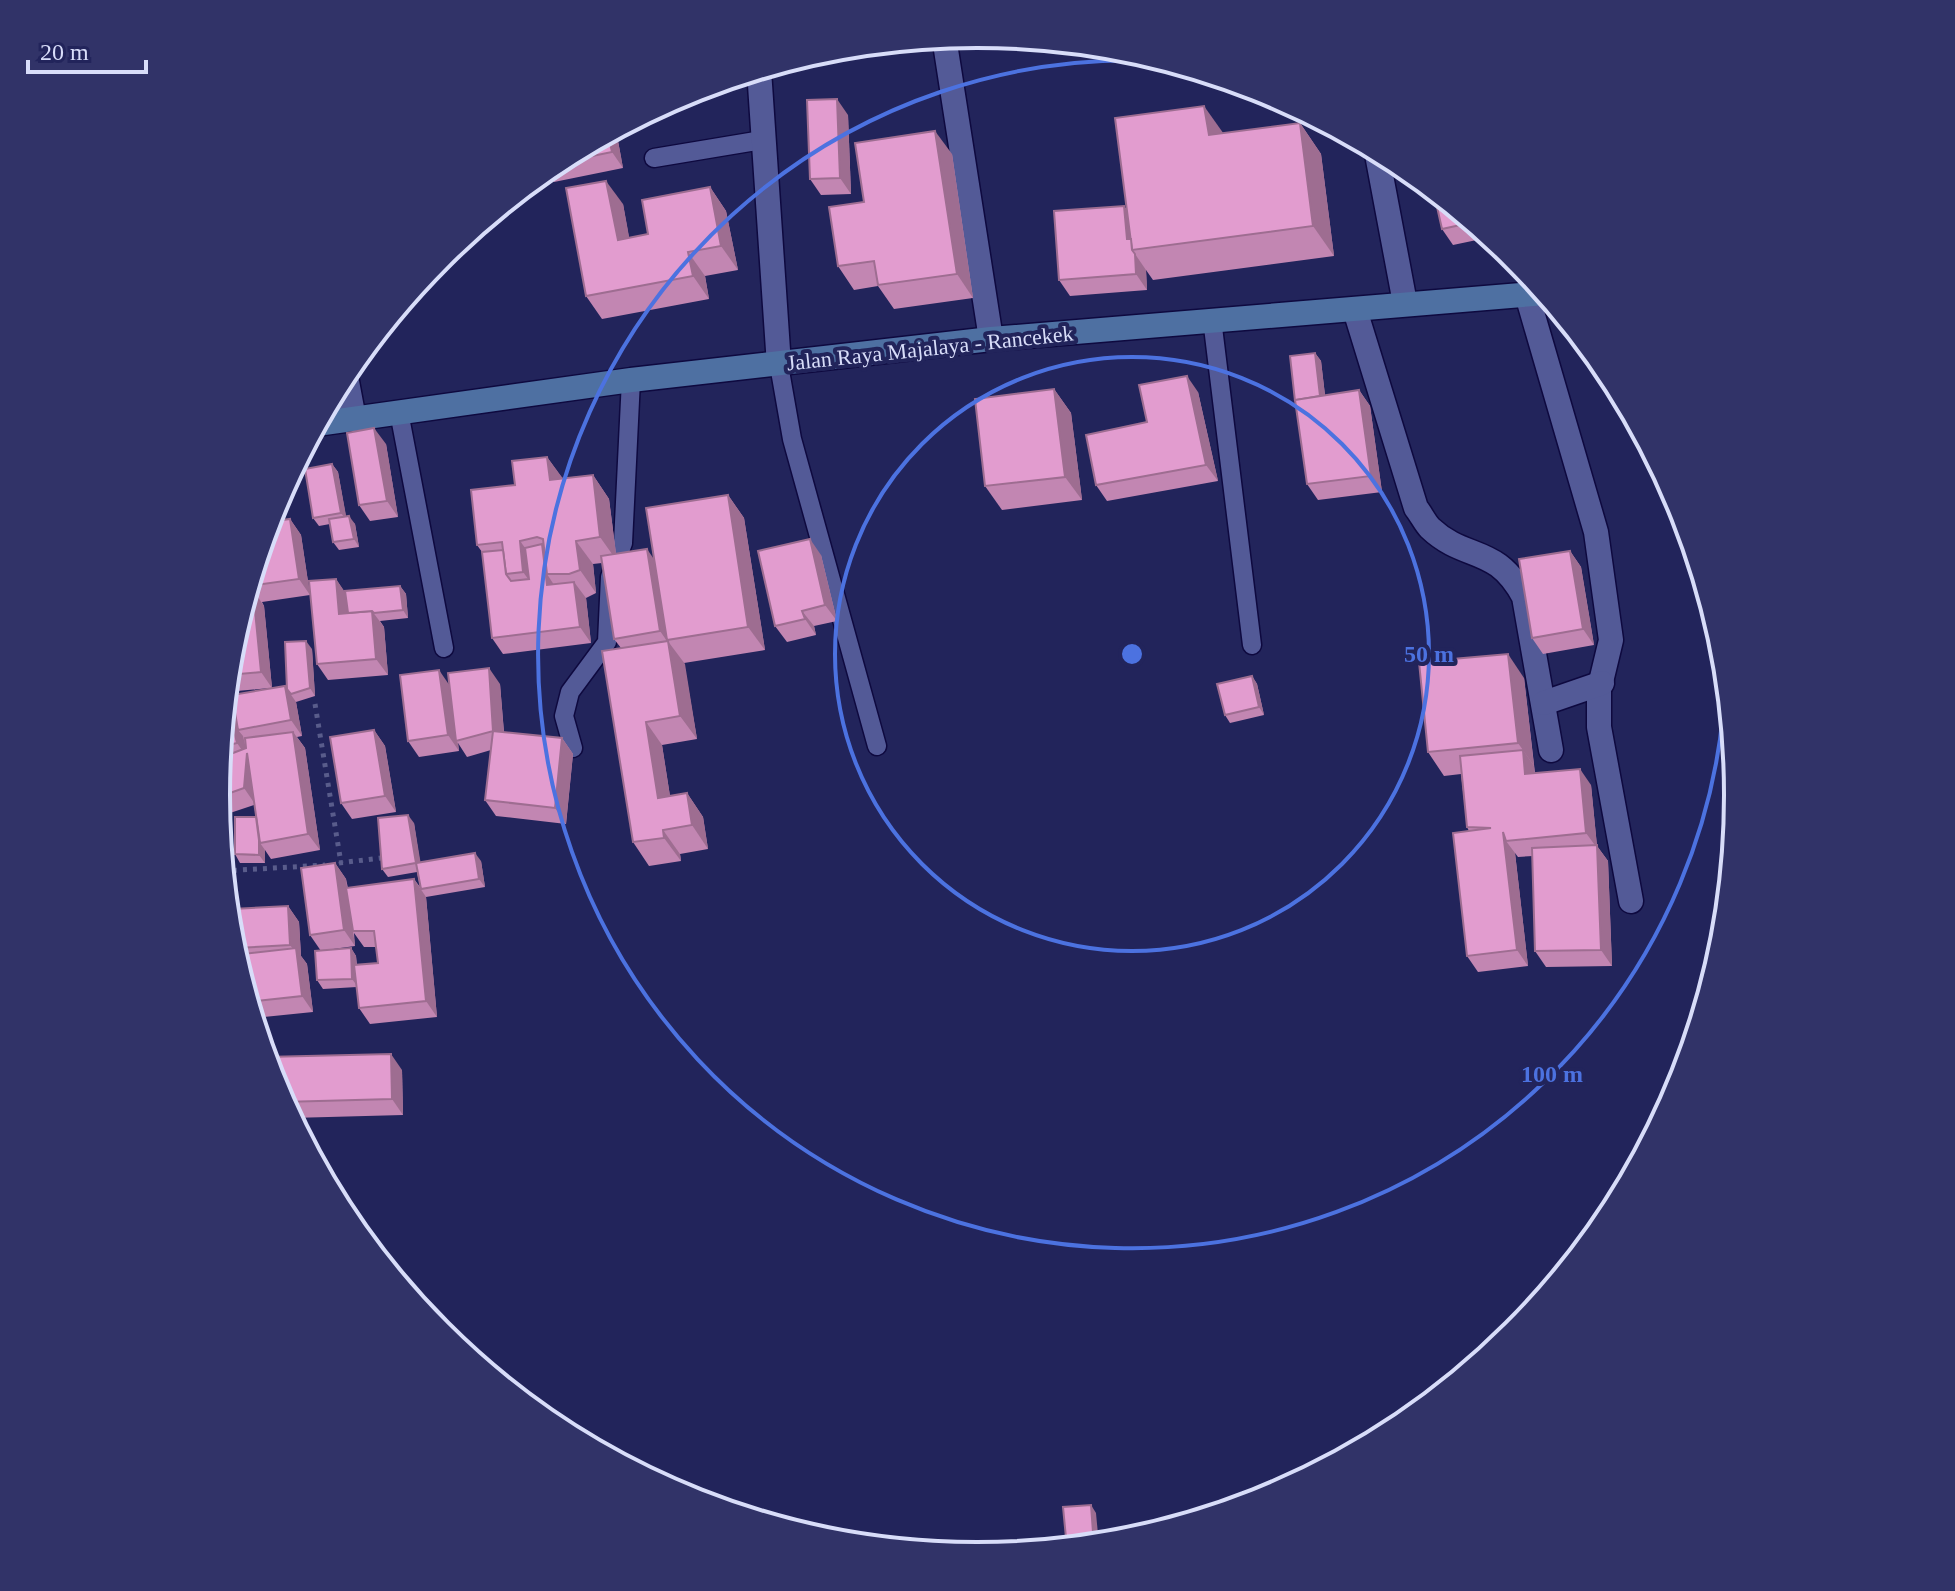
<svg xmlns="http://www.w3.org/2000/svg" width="1955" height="1591" viewBox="0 0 1955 1591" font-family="'Times New Roman',serif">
  <rect width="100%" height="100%" fill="#22245b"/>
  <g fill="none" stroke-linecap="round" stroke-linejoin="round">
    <g stroke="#0e093f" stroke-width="21">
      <g id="service">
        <polyline points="654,158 762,140"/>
        <polyline points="1212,319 1252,645"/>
        <polyline points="779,365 792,439 877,746"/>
        <polyline points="399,412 444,648"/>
        <polyline points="573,748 564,716 570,692 607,642 610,577 623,543 631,380"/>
      </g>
    </g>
    <g stroke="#0e093f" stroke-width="27">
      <g id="minor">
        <polyline points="944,37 991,339"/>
        <polyline points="759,70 779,365"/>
        <polyline points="1376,149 1405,303"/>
        <polyline points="1527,295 1596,532 1611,640 1599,690 1599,727 1631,901"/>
        <path d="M1355,310L1416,508C1421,514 1425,523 1430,528C1466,562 1496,544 1524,597L1551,750"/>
        <polyline points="345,371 354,419"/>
        <polyline points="1544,703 1602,683"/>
      </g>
    </g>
    <g stroke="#0e093f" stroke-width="27">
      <polyline id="secondary" points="317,424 631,380 991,339 1546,293"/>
    </g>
    <g stroke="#595c8b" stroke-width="5" stroke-dasharray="4 6" stroke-linecap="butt">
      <polyline points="315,704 341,863"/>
      <polyline points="339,863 381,858"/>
      <polyline points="223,871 325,865"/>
    </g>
    <use href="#service" stroke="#535a97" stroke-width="18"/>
    <use href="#minor" stroke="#535a97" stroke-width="24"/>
    <use href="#secondary" stroke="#4e70a2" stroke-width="24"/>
  </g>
  <g fill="#c286b2" fill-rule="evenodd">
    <polygon points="728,79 730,90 665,103 687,92"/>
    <polygon points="848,115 851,194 821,195 810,179"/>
    <polygon points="1300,123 1321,154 1334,256 1153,280 1146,270 1147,290 1070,296 1059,280 1124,206 1127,210 1223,133"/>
    <polygon points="616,130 623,168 554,182 546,170 555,162"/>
    <polygon points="952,154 973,298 894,309 878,286 854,290 838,266 864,202"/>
    <polygon points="710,187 726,211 738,270 705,276 709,299 602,319 586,296 623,204 629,238 648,234"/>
    <polygon points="1433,189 1491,237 1453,245 1442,229"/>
    <polygon points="1315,353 1321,361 1325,395 1359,390 1370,406 1382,492 1318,500 1307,484"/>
    <polygon points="1054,389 1071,413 1082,500 1002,510 985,486"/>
    <polygon points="1198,392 1218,481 1107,501 1096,485 1147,422"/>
    <polygon points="386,444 398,517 370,521 359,505"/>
    <polygon points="547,457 562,478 593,475 609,499 616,554 654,559 728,495 744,518 765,650 684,663 697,739 662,745 670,796 687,793 703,817 708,849 680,854 681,861 649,866 633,842 621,648 614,639 602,563 593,564 596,593 586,598 591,643 503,654 492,638 482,552 477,545 515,485"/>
    <polygon points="332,464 338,472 346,517 355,524 359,547 339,550 333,542 330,524 319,526 313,518"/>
    <path d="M290,519L301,535L310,595L262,602L264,606L272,688L285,686L287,689L312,649L315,696L296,702L302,736L297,737L305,748L320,850L271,859L265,850V863H240L235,854L256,817L254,805L218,817L216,795L231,646L269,522ZM270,688L233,701L226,692Z"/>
    <polygon points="1570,551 1581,567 1594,645 1543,654 1532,638"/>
    <polygon points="821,555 837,621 814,626 816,635 787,642 775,626"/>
    <polygon points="336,579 345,593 400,586 406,594 408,618 380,621 384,627 388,675 328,680 317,664"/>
    <polygon points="1252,676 1257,684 1264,715 1230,723 1225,715"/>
    <polygon points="1524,678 1535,773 1591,785 1597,846 1608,861 1612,966 1546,967 1535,951 1533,856 1518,857 1515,853 1528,966 1478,972 1467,956 1469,831 1467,827 1461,774 1444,776 1428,752"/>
    <polygon points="449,684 500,684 504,732 562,738 573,754 566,824 496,816 485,800 491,750 467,757 458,743 459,751 419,757 408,741"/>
    <polygon points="374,730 385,746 396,812 352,819 341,803"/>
    <path d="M414,823L420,863L481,861L485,887L426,897L437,1017L370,1024L359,1008L357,987L323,989L317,980L321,951L310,935L335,863L346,879L348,888L414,879L420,887L417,872L388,877L382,869ZM354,933L364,947H376L378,963L357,965L356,956L351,948L326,950L355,946Z"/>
    <polygon points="288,906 299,922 301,956 307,964 313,1012 253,1018 234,955 240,954 236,948"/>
    <polygon points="402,1070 403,1115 291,1118 274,1086"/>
  </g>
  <g fill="#9e6d91">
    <polygon points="728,79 730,90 724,81"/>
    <polygon points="837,99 848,115 851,194 840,178"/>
    <polygon points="1204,106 1226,137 1209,135"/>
    <polygon points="1300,123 1321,154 1334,256 1313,226"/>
    <polygon points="616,130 623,168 612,152 608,134"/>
    <polygon points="935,131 952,154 973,298 957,274"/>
    <polygon points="606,181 623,204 634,263 618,240"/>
    <polygon points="710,187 726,211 738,270 721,246"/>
    <polygon points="1124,206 1135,222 1137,244 1127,239"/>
    <polygon points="688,252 705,276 709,299 693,276"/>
    <polygon points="1135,254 1146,270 1147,290 1136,274"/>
    <polygon points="1315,353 1321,361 1326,404 1320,396"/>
    <polygon points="1187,376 1198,392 1218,481 1206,465"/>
    <polygon points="1054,389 1071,413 1082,500 1065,477"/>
    <polygon points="1359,390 1370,406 1382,492 1371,476"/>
    <polygon points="374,428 386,444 398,517 387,501"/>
    <polygon points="547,457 564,480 550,480"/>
    <polygon points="332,464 338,472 347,521 341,513"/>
    <polygon points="593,475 609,499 617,561 600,537"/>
    <polygon points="728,495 744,518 765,650 748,627"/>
    <polygon points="349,516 355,524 359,547 354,539"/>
    <polygon points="290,519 301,535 310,595 299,579"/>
    <polygon points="810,539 821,555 837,621 825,605"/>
    <polygon points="520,541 537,564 540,595 523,572"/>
    <polygon points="576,541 593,564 596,593 580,570"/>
    <polygon points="542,544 553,560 547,574 556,588 547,585"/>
    <polygon points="647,549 658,565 667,640 685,664 697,739 680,716 669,644 660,631"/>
    <polygon points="1570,551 1581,567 1594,645 1583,629"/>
    <polygon points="336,579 347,595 350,630 339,614"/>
    <polygon points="574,582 586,598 591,643 580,627"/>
    <polygon points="400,586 406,594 408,618 403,610"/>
    <polygon points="253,590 264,606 272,688 261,672"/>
    <polygon points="372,611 384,627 388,675 376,659"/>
    <polygon points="802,611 814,626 816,635 805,619"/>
    <polygon points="306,641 312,649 315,696 310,688"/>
    <polygon points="1508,654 1524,678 1534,766 1518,743"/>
    <polygon points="489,668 500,684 505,746 493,731"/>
    <polygon points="439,670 450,686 456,741 458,743 459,751 448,735"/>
    <polygon points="1252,676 1257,684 1264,715 1259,707"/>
    <polygon points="285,686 296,702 302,736 291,720"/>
    <polygon points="226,692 235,704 238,730 243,736 247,753 255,804 244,788 246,756 237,743 226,697"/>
    <polygon points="646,722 662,745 674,822 658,798"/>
    <polygon points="374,730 385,746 396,812 385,796"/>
    <polygon points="293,732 305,748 320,850 308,834"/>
    <polygon points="562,738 573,754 566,824 555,808"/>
    <polygon points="1523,750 1534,766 1536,790 1525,774"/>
    <polygon points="1580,769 1591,785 1597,846 1608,861 1612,966 1601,950 1597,848 1586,833"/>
    <polygon points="687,793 703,817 708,849 692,825"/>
    <polygon points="408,815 414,823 422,871 416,863"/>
    <polygon points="260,817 260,843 265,850 265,863 259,855"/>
    <polygon points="663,830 680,854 681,861 664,838"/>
    <polygon points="1503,832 1506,841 1515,853 1528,966 1517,950"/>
    <polygon points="475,853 481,861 485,887 479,879"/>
    <polygon points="335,863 346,879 355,946 344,930"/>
    <polygon points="414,879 426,897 437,1017 426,1001"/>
    <polygon points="288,906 299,922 301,956 307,964 313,1012 302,996 297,954 290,945"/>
    <polygon points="351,948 356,956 358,987 352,979"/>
    <polygon points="391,1054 402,1070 403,1115 392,1099"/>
    <polygon points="1091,1505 1096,1513 1099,1545 1094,1546"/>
  </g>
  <g fill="#e29ccf" stroke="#9e6d91" stroke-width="2">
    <polygon points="837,99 840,178 810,179 807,100"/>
    <polygon points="1204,106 1209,135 1300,123 1313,226 1132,250 1115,118"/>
    <polygon points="935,131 957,274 878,285 874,261 838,266 829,207 864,202 855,143"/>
    <polygon points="608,134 612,152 553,164 555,162"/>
    <polygon points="606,181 618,240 648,234 642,200 710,187 721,246 688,252 693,276 586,296 566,188"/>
    <polygon points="1433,189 1474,222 1442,229"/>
    <polygon points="1124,206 1127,239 1131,239 1132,250 1135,254 1136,274 1059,280 1054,211"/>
    <polygon points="1315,353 1320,396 1295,400 1295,401 1290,356"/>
    <polygon points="1187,376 1206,465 1096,485 1086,435 1147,422 1139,385"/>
    <polygon points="1054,389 1065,477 985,486 975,399"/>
    <polygon points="1359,390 1371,476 1307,484 1295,400"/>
    <polygon points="374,428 387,501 359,505 347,433"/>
    <polygon points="547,457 550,480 593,475 600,537 576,541 580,570 569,574 547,574 543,539 537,537 520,541 523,572 506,574 502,542 477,545 471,490 515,485 512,461"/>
    <polygon points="332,464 341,513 313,518 305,469"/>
    <polygon points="728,495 748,627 667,640 646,508"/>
    <polygon points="349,516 354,539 333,542 329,519"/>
    <polygon points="290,519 299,579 249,586 269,522"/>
    <polygon points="810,539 825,605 802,611 805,619 775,626 758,551"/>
    <polygon points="542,544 547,585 574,582 580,627 492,638 482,552 503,550 506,574 511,581 529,579 525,548"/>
    <polygon points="647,549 660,631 614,639 601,556"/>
    <polygon points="1570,551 1583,629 1532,638 1519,559"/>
    <polygon points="336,579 339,614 372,611 376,659 317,664 309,581"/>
    <polygon points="400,586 403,610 374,613 372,611 348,613 345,591"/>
    <polygon points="253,590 261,672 228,675 231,646 248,591"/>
    <polygon points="1713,610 1724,647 1738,784"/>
    <polygon points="306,641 310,688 291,694 287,689 285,642"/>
    <polygon points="668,641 680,716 646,722 658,798 687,793 692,825 663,830 664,838 633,842 602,651"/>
    <polygon points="1508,654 1518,743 1428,752 1419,662"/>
    <polygon points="489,668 493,731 562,738 555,808 485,800 493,731 456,741 448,673"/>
    <polygon points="439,670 448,735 408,741 400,675"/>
    <polygon points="1252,676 1259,707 1225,715 1217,684"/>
    <polygon points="285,686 291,720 238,730 232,695"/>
    <polygon points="226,697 237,743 221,747"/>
    <polygon points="374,730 385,796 341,803 330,737"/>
    <polygon points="293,732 308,834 260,843 247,753 244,788 216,798 220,758 246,748 245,738"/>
    <polygon points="1523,750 1525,774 1580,769 1586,833 1506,841 1503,832 1517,950 1467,956 1453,833 1491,828 1467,827 1460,756"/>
    <polygon points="408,815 416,863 475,853 479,879 421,889 416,863 382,869 378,818"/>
    <polygon points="235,817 256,817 259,840 259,855 235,854"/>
    <polygon points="1597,845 1601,950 1535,951 1532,848"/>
    <polygon points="335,863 344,930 310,935 301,868"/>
    <polygon points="414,879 426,1001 359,1008 354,965 378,963 374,931 353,931 346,888"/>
    <polygon points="288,906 290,945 236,948 233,909"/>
    <polygon points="296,948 302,996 248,1002 234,955"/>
    <polygon points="351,948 352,979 317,980 315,951"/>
    <polygon points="391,1054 392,1099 282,1102 274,1086 265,1057"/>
    <polygon points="1091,1505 1094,1546 1067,1548 1063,1507"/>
  </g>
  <g fill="none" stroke="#4c72e0" stroke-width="4">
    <circle cx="1132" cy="654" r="297"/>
    <path d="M1726 664A594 594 0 1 1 1163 61"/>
  </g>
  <g text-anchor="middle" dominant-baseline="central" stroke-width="8" stroke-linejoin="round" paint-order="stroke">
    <g font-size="22" fill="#d8ddf9" stroke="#22245b">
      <text transform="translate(930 348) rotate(-6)">Jalan Raya Majalaya - Rancekek</text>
    </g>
  </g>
  <path d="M0 0H1955V1591H0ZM230 795a747 747 0 1 1 1494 0a747 747 0 1 1-1494 0Z" fill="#313368" fill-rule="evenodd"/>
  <path fill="none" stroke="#d8ddf9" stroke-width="4" d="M230 795a747 747 0 1 1 1494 0a747 747 0 1 1-1494 0Z"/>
  <circle cx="1132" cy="654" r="12" fill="#4c72e0" stroke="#22245b" stroke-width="4"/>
  <g font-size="24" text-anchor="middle" font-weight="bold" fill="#4c72e0" stroke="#22245b" stroke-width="8" stroke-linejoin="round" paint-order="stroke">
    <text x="1429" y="662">50 m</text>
    <text x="1552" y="1082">100 m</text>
  </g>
  <path d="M28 60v12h118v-12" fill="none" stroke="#d8ddf9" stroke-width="4"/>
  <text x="40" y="60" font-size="24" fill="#d8ddf9" stroke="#22245b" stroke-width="6" paint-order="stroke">20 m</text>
</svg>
